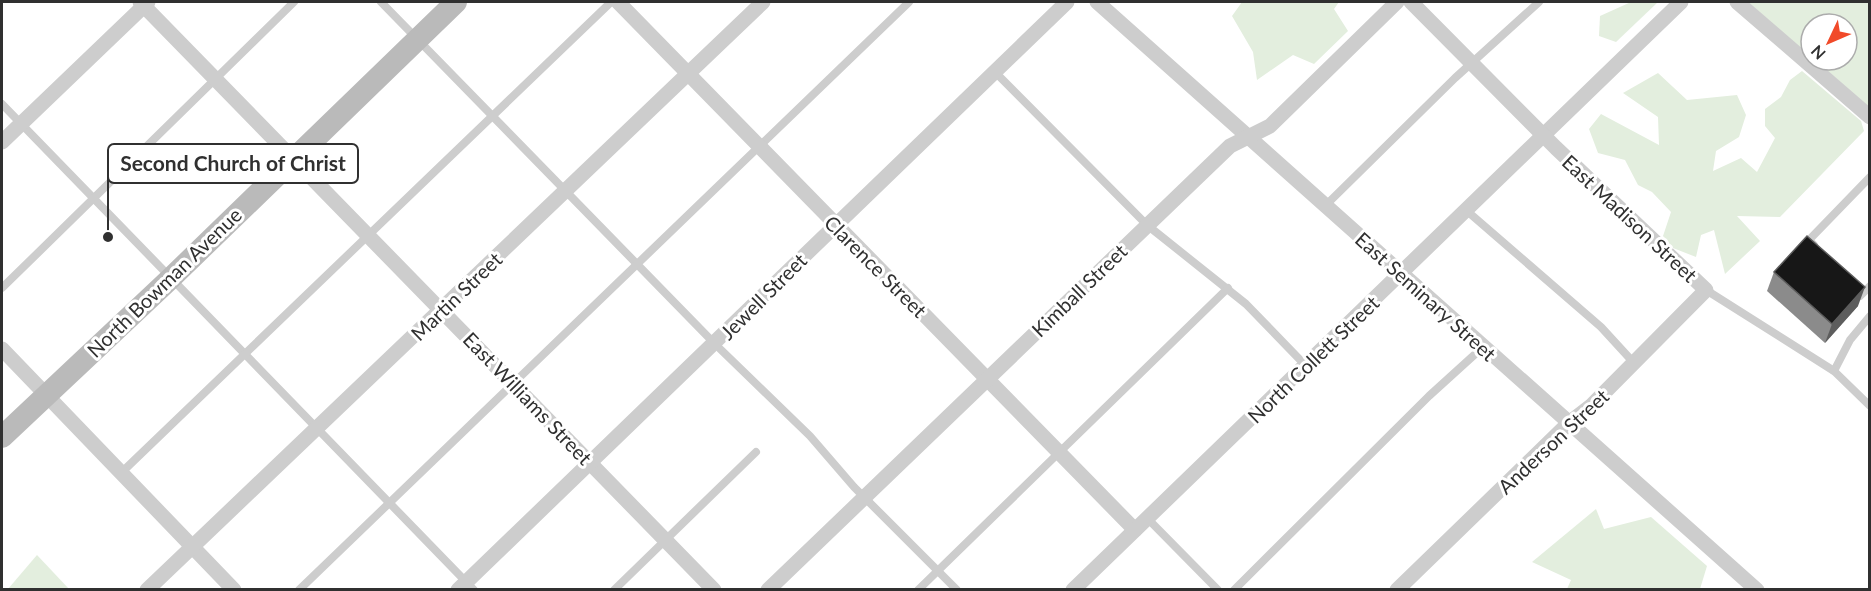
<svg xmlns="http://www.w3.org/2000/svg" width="1871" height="591" viewBox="0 0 1871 591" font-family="Lato,sans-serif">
  <rect width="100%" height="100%" fill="#fff"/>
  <g fill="#e3eede">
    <polygon points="1242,2 1339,2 1334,9 1348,31 1314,64 1293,55 1257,80 1253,52 1232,16"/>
    <polygon points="1631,2 1658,2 1616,42 1599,36 1600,16"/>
    <polygon points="1748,2 1869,2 1869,107 1815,60 1847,60 1847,24 1811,24 1811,57"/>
    <polygon points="1802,71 1861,121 1864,131 1780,217 1737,216 1760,241 1725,274 1714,230 1701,235 1696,257 1673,248 1663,236 1671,212 1652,192 1638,185 1625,160 1598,153 1589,129 1601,114 1659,145 1658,117 1623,93 1658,73 1687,100 1737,95 1746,115 1739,137 1716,151 1713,171 1741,158 1757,172 1775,138 1765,126 1765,109 1781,97 1790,80"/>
    <polygon points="1596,509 1604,529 1651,517 1707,566 1700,589 1567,589 1571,580 1532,562"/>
    <polygon points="37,555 69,589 8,589"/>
  </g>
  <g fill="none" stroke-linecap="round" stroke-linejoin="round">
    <g stroke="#cdcdcd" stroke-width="8">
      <polyline points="381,2 715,344 810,436 854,487 957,590"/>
      <polyline points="994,71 1147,225 1246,304 1306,366"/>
      <polyline points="2,104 474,590"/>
      <polyline points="1325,206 1455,78 1539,2"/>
      <polyline points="1467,211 1601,327 1634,363"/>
      <polyline points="1814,245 1809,240 1870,177"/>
      <polyline points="2,288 294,2"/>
      <polyline points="1706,290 1834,371 1870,406"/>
      <polyline points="1857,292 1860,296 1870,286"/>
      <polyline points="1834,371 1850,340 1870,316"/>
      <polyline points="121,473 611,2"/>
      <polyline points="1147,518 1218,590"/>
      <polyline points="299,590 909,2"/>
      <polyline points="614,590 756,452"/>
      <polyline points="918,590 1228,288"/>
      <polyline points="1234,590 1429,396 1483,347"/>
    </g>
    <g stroke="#cdcdcd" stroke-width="15">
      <polyline points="140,2 714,590"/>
      <polyline points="618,2 1135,530"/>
      <polyline points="1097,2 1757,590"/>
      <polyline points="1737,2 1870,117"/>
      <polyline points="2,142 148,2"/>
      <polyline points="2,349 234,590"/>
      <polyline points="147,590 763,2"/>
      <polyline points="458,590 1067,2"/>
      <polyline points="768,590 1230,146 1270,126 1397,2"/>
      <polyline points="1073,590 1681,2"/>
      <polyline points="1397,590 1569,423 1591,406 1706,290 1556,148 1411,2"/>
    </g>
    <polyline stroke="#bababa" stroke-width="22" points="2,437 171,278 456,2"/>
  </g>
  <polygon fill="#8b8b8b" points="1774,272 1858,306 1825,343 1767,291"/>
  <polygon fill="#5d5d5d" points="1865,287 1858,306 1825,343 1832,324"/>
  <polygon fill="#171717" stroke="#5d5d5d" stroke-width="1.5" points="1807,236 1865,287 1832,324 1774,272"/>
  <g text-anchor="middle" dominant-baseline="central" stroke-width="6" stroke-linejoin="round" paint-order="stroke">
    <g font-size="20" fill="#303030" stroke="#fff">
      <text transform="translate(1630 218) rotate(43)">East Madison Street</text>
      <text transform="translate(876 266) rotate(45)">Clarence Street</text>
      <text transform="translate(164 282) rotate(-44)">North Bowman Avenue</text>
      <text transform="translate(1079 290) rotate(-44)">Kimball Street</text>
      <text transform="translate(456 296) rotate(-44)">Martin Street</text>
      <text transform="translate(763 296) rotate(-45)">Jewell Street</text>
      <text transform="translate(1426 296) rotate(42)">East Seminary Street</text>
      <text transform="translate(1313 359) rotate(-44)">North Collett Street</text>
      <text transform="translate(528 398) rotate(46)">East Williams Street</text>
      <text transform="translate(1553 441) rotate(-43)">Anderson Street</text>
    </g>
  </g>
  <path fill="none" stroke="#303030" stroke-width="2" d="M108 237L108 163"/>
  <circle fill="#303030" stroke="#fff" stroke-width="2" cx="108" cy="237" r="6"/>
  <rect fill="#fff" stroke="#303030" stroke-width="2" x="108" y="144" width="250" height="39" rx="6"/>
  <g font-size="21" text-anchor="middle" font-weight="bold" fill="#303030">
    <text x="233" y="171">Second Church of Christ</text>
  </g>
  <rect width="1871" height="591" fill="none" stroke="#303030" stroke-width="6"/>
  <g transform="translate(1829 42) rotate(226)"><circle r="28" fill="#ffffff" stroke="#acacac" stroke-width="1.5"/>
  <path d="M0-4.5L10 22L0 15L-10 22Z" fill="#f14a29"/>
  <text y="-9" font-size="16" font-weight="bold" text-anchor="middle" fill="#303030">N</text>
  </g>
</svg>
